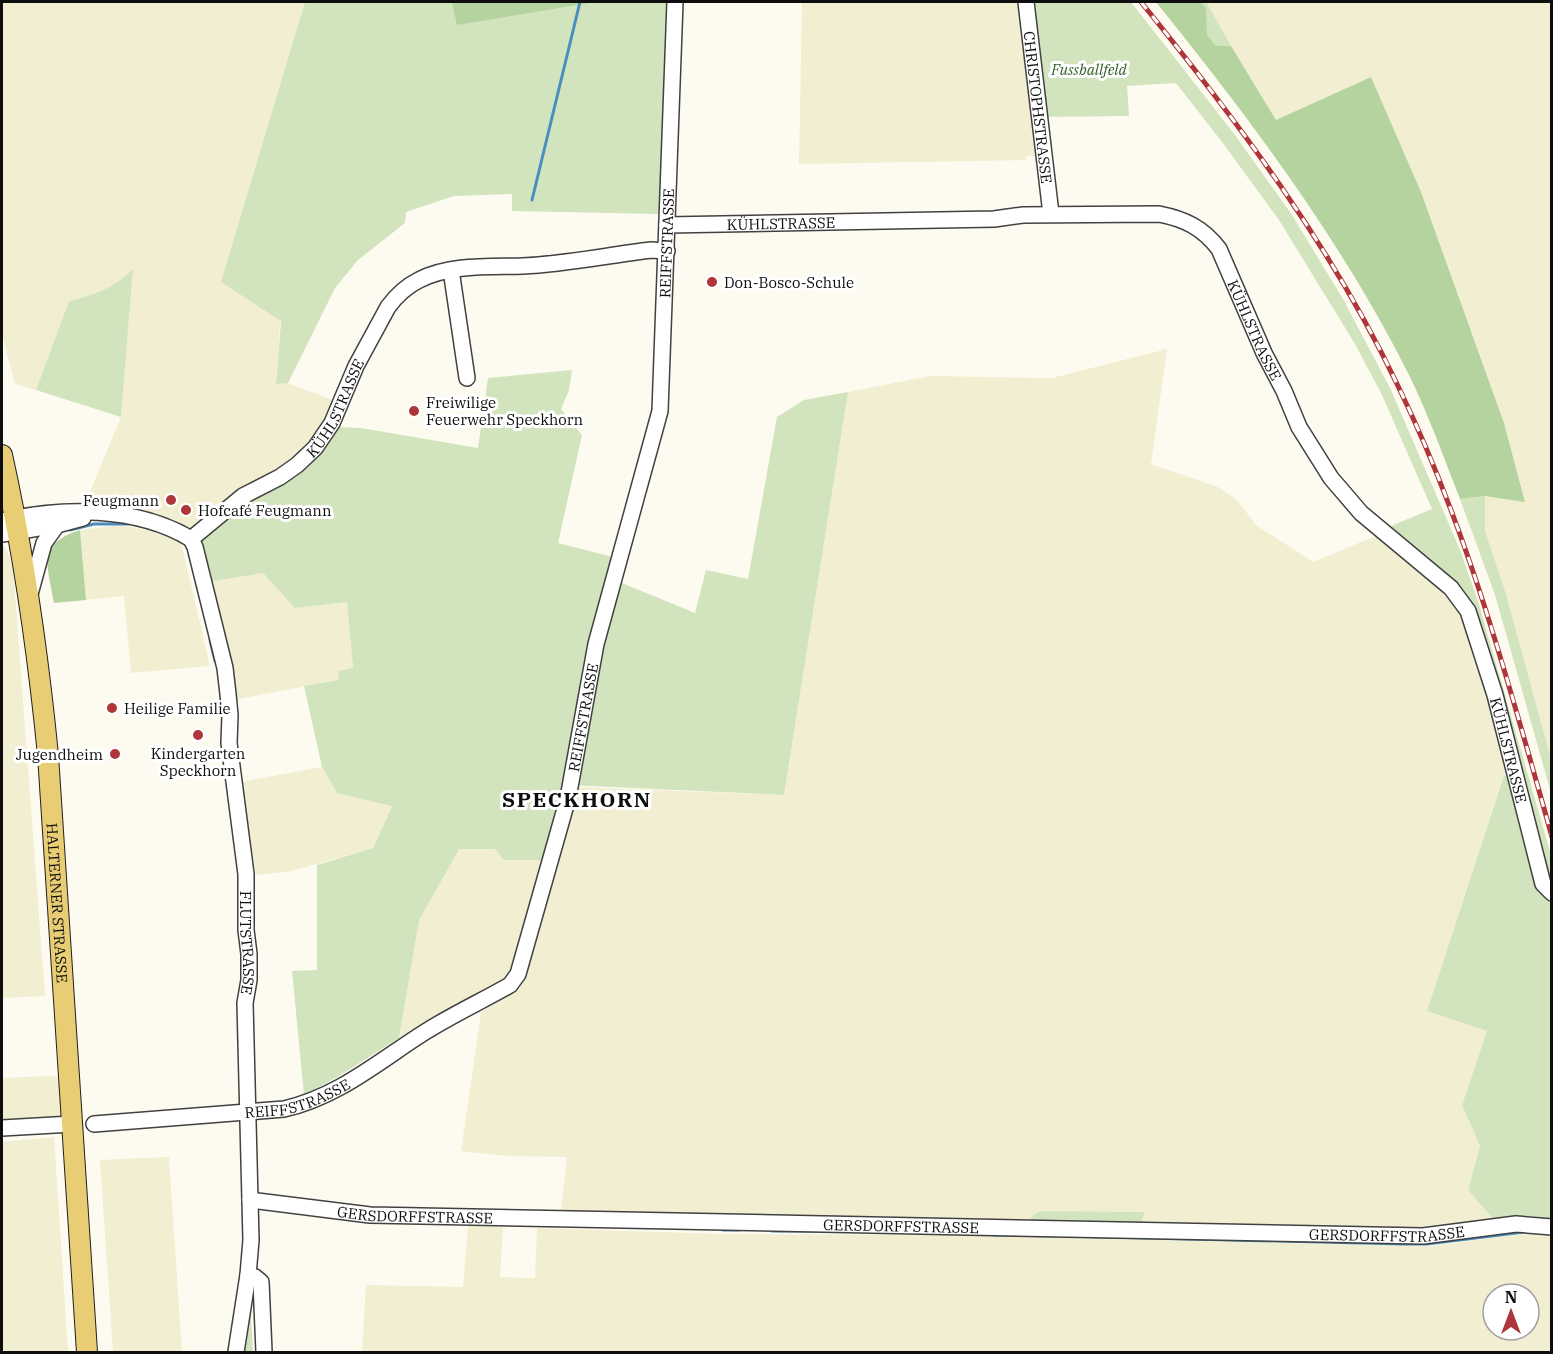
<svg xmlns="http://www.w3.org/2000/svg" width="1553" height="1354" viewBox="0 0 1553 1354" font-family="'IBM Plex Serif',serif">
  <rect width="100%" height="100%" fill="#fdfbf0"/>
  <g fill="#f1eed2" fill-rule="evenodd">
    <polygon points="2,2 305,2 301,13 276,383 288,383 338,402 315,446 191,536 136,509 87,499 121,417 133,270 111,287 93,296 69,301 36,390 15,384 2,334"/>
    <polygon points="802,2 1025,2 1041,156 1026,156 1026,160 799,164"/>
    <polygon points="1206,2 1551,2 1551,759 1506,594 1485,531 1485,496 1525,501 1504,423 1421,192 1371,77 1276,120 1221,30"/>
    <polygon points="1167,349 1151,464 1218,487 1237,500 1256,525 1313,562 1378,535 1425,572 1459,606 1509,758 1427,1011 1487,1031 1462,1105 1480,1146 1468,1190 1493,1219 1480,1225 1432,1231 1141,1226 1143,1212 1042,1211 1035,1214 1030,1219 1029,1224 564,1214 561,1209 567,1157 506,1156 461,1151 481,1012 520,988 540,927 578,787 784,795 848,392 930,376 1052,378"/>
    <polygon points="121,525 150,531 181,542 210,666 131,673 124,596 86,600 80,530"/>
    <polygon points="2,544 7,550 13,567 45,996 2,998"/>
    <polygon points="263,573 295,608 347,602 353,668 339,680 233,700 207,582"/>
    <polygon points="322,767 337,793 392,805 373,848 292,871 256,875 241,782"/>
    <polygon points="459,849 495,849 504,860 546,860 508,980 399,1038 419,915"/>
    <polygon points="50,1076 60,1077 62,1120 2,1123 2,1078"/>
    <polygon points="54,1137 68,1352 2,1352 2,1142"/>
    <polygon points="169,1157 182,1352 113,1352 100,1160"/>
    <path d="M468,1226H503L500,1277L535,1278L537,1228L720,1234L933,1235L1434,1246L1503,1236L1530,1234L1551,1236V1352H362L366,1285L463,1287ZM1493,1294H1529V1330H1493Z"/>
  </g>
  <g fill="#d1e4bd">
    <polygon points="305,2 667,2 659,214 512,211 512,194 454,196 406,212 405,223 358,260 335,288 288,383 276,384 281,321 221,282"/>
    <polygon points="1031,2 1131,2 1235,135 1292,215 1343,299 1391,390 1460,550 1478,601 1551,855 1551,888 1471,612 1386,528 1432,509 1382,395 1355,344 1279,220 1222,142 1176,83 1127,86 1129,116 1042,117"/>
    <polygon points="1187,2 1206,2 1231,46 1216,46 1207,35 1205,8 1200,2"/>
    <path d="M133,269L121,417L36,390L69,301C95,295 114,288 133,269Z"/>
    <polygon points="572,370 569,390 561,409 582,435 558,543 613,557 622,583 695,613 706,570 748,579 777,417 804,400 848,392 784,795 567,785 546,860 504,860 495,849 459,849 419,920 399,1038 339,1076 304,1095 292,971 317,970 317,865 373,848 392,806 337,793 322,767 304,686 339,680 338,671 353,668 347,602 295,608 263,573 207,582 199,542 338,427 361,428 478,448 488,378"/>
    <polygon points="1485,496 1485,531 1506,594 1551,759 1551,793 1495,595 1460,499"/>
    <polygon points="1504,775 1513,782 1537,880 1543,897 1551,898 1551,1223 1500,1222 1493,1219 1468,1190 1480,1146 1462,1105 1487,1031 1427,1011"/>
    <path d="M1042,1211L1144,1212L1141,1226L1029,1224C1030,1216 1035,1213 1042,1211Z"/>
    <polygon points="254,1284 255,1301 253,1299 250,1302 253,1352 241,1352"/>
  </g>
  <g fill="#b5d39e">
    <polygon points="452,2 595,2 457,25"/>
    <path d="M1156,2H1200L1206,8L1207,35L1216,46H1231L1276,120L1371,77L1421,192L1504,423L1525,502L1485,496L1460,499C1444,458 1429,416 1410,377C1342,241 1251,120 1156,2Z"/>
    <path d="M80,530L86,600L54,603C48,564 35,545 80,530Z"/>
  </g>
  <g fill="none" stroke-linecap="round" stroke-linejoin="round">
    <g stroke="#498ebe" stroke-width="3">
      <polyline points="532,200 580,2"/>
      <polyline points="70,530 94,524 128,524"/>
      <polyline points="210,640 215,661"/>
      <polyline points="723,1230 739,1230"/>
      <polyline points="772,1231 820,1231"/>
      <polyline points="994,1235 1057,1236"/>
      <polyline points="1063,1236 1403,1244 1427,1244 1524,1232"/>
    </g>
    <g stroke="#414141" stroke-width="18">
      <g id="minor">
        <path id="s1" d="M1026,2L1051,214"/>
        <path id="s2" d="M667,225L994,219L1023,215L1159,214C1185,219 1203,228 1219,249L1264,353L1284,391L1299,427L1331,478L1361,513L1451,588L1468,611L1495,695L1543,884L1552,893"/>
        <polyline points="451,270 467,378"/>
        <path id="s3" d="M2,521C62,507 136,506 191,539L243,496L280,477L297,465L315,448L332,423L356,366L388,307C396,296 407,286 419,280C450,264 490,267 523,266C566,264 609,255 651,250L667,251"/>
        <polyline points="2,534 57,525 83,518"/>
        <path id="s4" d="M191,539L195,547L225,668L228,694L230,715L229,743L246,874V930L249,954V980L245,1003L251,1240L248,1275L236,1352"/>
        <polyline points="30,594 44,543 57,525"/>
        <path id="s5" d="M94,1124L284,1109C338,1097 379,1061 425,1032C452,1015 482,1001 510,985L518,974L568,798L596,644L660,411L675,2"/>
        <polyline points="2,1128 72,1124"/>
        <path id="s6" d="M250,1200L370,1215L1423,1236L1516,1224L1552,1227"/>
        <polyline points="248,1275 255,1277 261,1282 264,1352"/>
      </g>
    </g>
    <g stroke="#1f1f1f" stroke-width="22">
      <g id="major">
        <path id="s7" d="M2,455C24,554 38,654 48,755L87,1352"/>
      </g>
    </g>
    <use href="#minor" stroke="#fff" stroke-width="15"/>
    <use href="#major" stroke="#e9cd74" stroke-width="20"/>
    <g stroke="#ae353a" stroke-width="5">
      <path id="rail" d="M1141,2C1238,122 1331,245 1398,386C1468,530 1509,684 1552,837"/>
    </g>
    <use href="#rail" stroke="#fff" stroke-width="3" stroke-dasharray="9" stroke-linecap="butt"/>
  </g>
  <g fill="#ae353a" stroke="#fff" stroke-width="2">
    <circle cx="712" cy="282" r="6"/>
    <circle cx="414" cy="411" r="6"/>
    <circle cx="171" cy="500" r="6"/>
    <circle cx="186" cy="510" r="6"/>
    <circle cx="112" cy="708" r="6"/>
    <circle cx="198" cy="735" r="6"/>
    <circle cx="115" cy="754" r="6"/>
  </g>
  <g text-anchor="middle" dominant-baseline="central" stroke-width="6" stroke-linejoin="round" paint-order="stroke">
    <g font-size="15" font-style="italic" fill="#305e25" stroke="#fff">
      <text x="1089" y="69">Fussballfeld</text>
    </g>
    <g font-size="15" fill="#0e0e0e" stroke="#fff">
      <text stroke="none"><textPath href="#s1" startOffset="106">CHRISTOPHSTRASSE</textPath></text>
      <text stroke="none"><textPath href="#s2" startOffset="114">KÜHLSTRASSE</textPath></text>
      <text stroke="none"><textPath href="#s5" startOffset="1212">REIFFSTRASSE</textPath></text>
      <text stroke="none"><textPath href="#s2" startOffset="652">KÜHLSTRASSE</textPath></text>
      <text stroke="none"><textPath href="#s3" startOffset="394">KÜHLSTRASSE</textPath></text>
      <text stroke="none"><textPath href="#s5" startOffset="728">REIFFSTRASSE</textPath></text>
      <text stroke="none"><textPath href="#s2" startOffset="1156">KÜHLSTRASSE</textPath></text>
      <text stroke="none"><textPath href="#s7" startOffset="452">HALTERNER STRASSE</textPath></text>
      <text stroke="none"><textPath href="#s4" startOffset="410">FLUTSTRASSE</textPath></text>
      <text stroke="none"><textPath href="#s5" startOffset="206">REIFFSTRASSE</textPath></text>
      <text stroke="none"><textPath href="#s6" startOffset="166">GERSDORFFSTRASSE</textPath></text>
      <text stroke="none"><textPath href="#s6" startOffset="652">GERSDORFFSTRASSE</textPath></text>
      <text stroke="none"><textPath href="#s6" startOffset="1138">GERSDORFFSTRASSE</textPath></text>
    </g>
    <g font-size="15" fill="#0e0e0e" stroke="#fff" text-anchor="start">
      <text x="724" y="282">Don-Bosco-Schule</text>
      <text x="426" y="402">Freiwilige<tspan x="426" dy="17">Feuerwehr Speckhorn</tspan></text>
      <text x="159" y="500" text-anchor="end">Feugmann</text>
      <text x="198" y="510">Hofcafé Feugmann</text>
      <text x="124" y="708">Heilige Familie</text>
      <text x="198" y="753" text-anchor="middle">Kindergarten<tspan x="198" dy="17">Speckhorn</tspan></text>
      <text x="103" y="754" text-anchor="end">Jugendheim</text>
    </g>
    <g font-size="21" font-weight="bold" letter-spacing="1.5" fill="#0e0e0e" stroke="#fff">
      <text x="577" y="799">SPECKHORN</text>
    </g>
  </g>
  <rect width="1553" height="1354" fill="none" stroke="#0e0e0e" stroke-width="6"/>
  <g transform="translate(1511 1312)"><circle r="28" fill="#ffffff" stroke="#9f9f9f" stroke-width="1.5"/>
  <path d="M0-4.5L10 22L0 15L-10 22Z" fill="#ae353a"/>
  <text y="-9" font-size="16" font-weight="bold" text-anchor="middle" fill="#0e0e0e">N</text>
  </g>
</svg>
